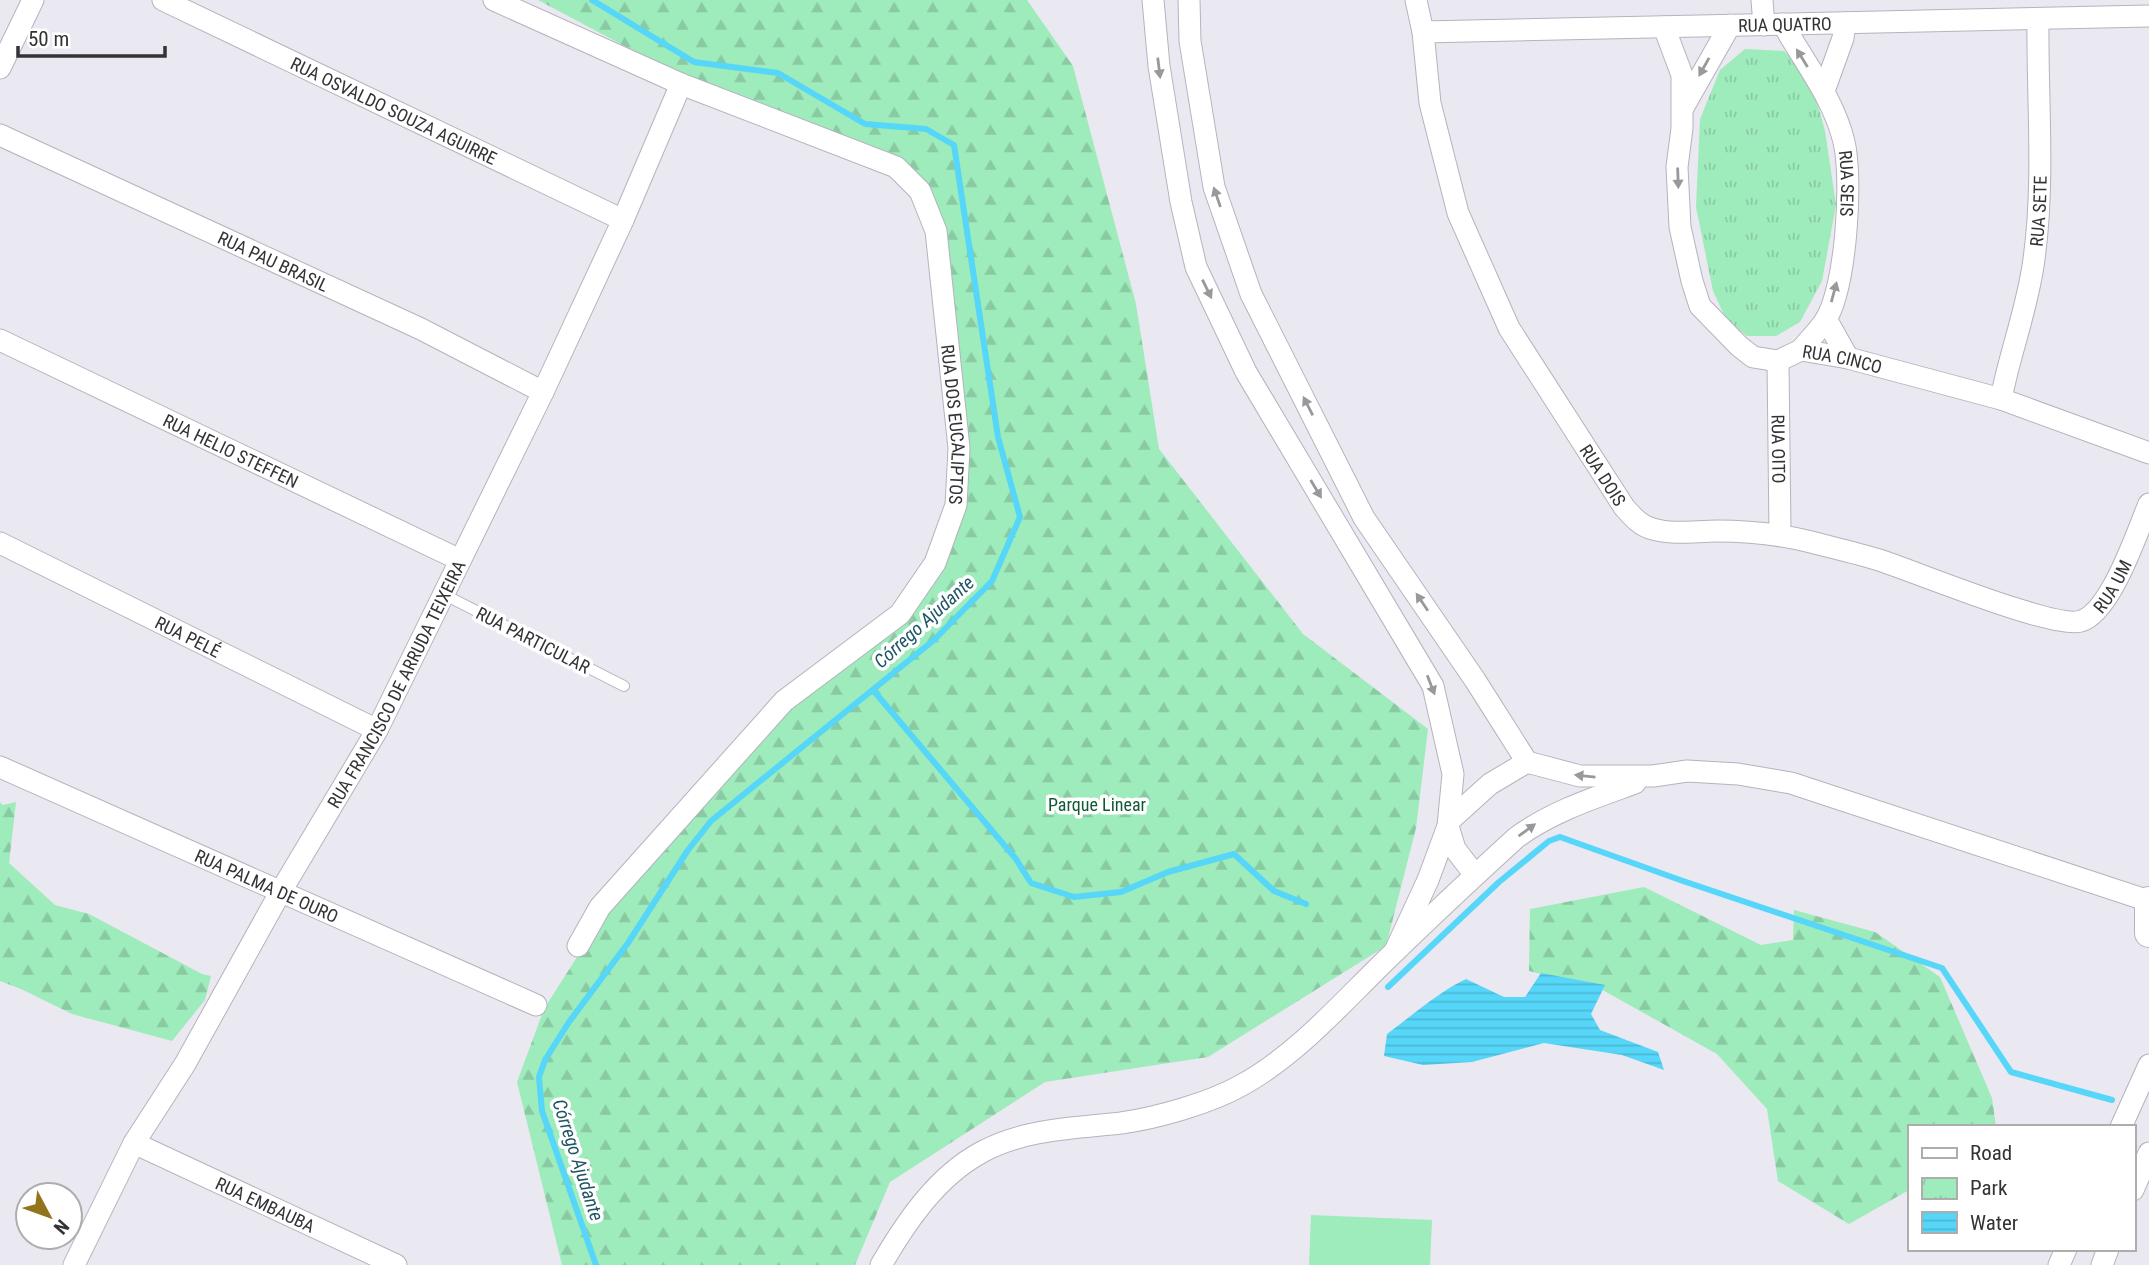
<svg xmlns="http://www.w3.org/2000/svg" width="2149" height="1265" viewBox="0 0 2149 1265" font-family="'Roboto Condensed',sans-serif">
  <defs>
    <pattern id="forest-firs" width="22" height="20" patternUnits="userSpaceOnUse" patternTransform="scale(1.75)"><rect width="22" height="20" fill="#9eebbc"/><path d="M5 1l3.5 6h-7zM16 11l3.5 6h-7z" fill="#89caa2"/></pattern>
    <pattern id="park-tufts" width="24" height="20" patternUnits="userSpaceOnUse" patternTransform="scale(1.75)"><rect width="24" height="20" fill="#9eebbc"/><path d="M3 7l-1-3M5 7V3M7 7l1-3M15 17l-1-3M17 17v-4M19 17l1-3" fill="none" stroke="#89caa2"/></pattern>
    <pattern id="water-rules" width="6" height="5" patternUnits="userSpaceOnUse" patternTransform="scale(1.75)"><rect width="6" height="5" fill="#56d6f8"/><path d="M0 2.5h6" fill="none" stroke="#4bb8d5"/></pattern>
  </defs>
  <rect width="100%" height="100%" fill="#eae8f1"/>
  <polygon fill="#9eebbc" points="1311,1215 1432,1220 1430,1265 1309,1265"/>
  <g fill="url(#forest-firs)">
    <polygon points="538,0 1027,0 1073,66 1136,304 1159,449 1303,634 1428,729 1416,828 1386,946 1208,1057 1045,1082 890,1182 855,1265 562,1265 517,1082 544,1009 605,913 789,706 904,619 961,510 925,191 692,82"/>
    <polygon points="0,802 3,805 16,802 9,863 55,905 89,914 202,974 211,976 205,1000 172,1041 72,1014 21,989 0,981"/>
    <polygon points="1644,887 1761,945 1793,940 1794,910 1875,932 1940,977 1992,1098 1996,1127 1909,1127 1909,1190 1849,1224 1778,1181 1767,1109 1717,1054 1599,988 1529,971 1530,909"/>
  </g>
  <polygon fill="url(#park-tufts)" points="1745,49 1784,51 1811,80 1825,131 1836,205 1822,281 1800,322 1776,336 1747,336 1726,319 1713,291 1696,207 1700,119 1720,70"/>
  <path fill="url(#water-rules)" d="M1541,973L1605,985L1591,1014L1600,1030L1658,1052L1664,1070L1622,1055L1544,1043L1472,1062L1423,1065L1384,1056L1387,1034C1413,1015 1437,993 1466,979L1504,997H1525Z"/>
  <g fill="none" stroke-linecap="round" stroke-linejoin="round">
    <g stroke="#56d6f8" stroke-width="6">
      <polyline points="592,0 694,62 778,73 865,124 926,129 954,145 998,437 1020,517 992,581 934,640 711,821 688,850 628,943 569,1022 545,1060 539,1077 542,1111 596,1265"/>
      <polyline points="873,690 1016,859 1031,883 1074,897 1121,892 1168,872 1234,854 1274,891 1306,904"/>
      <polyline points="1388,987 1499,882 1549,841 1560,837 1683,881 1942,968 2011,1072 2112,1100"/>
    </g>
    <g stroke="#b5b3bc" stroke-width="12">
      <polyline id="lane" points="443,594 624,686"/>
    </g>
    <g stroke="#b5b3bc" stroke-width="23">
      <g id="street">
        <path id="s1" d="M163,0L623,220"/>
        <path id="s2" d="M494,0L681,84L896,167L920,191L936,231L959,448L956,505L935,563L900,614L784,701L600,907L578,946"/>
        <polyline points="1153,0 1159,66 1181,202 1196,267 1246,372 1433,686 1453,774 1448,826 1428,880 1395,951"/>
        <polyline points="1189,0 1190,41 1214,187 1251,294 1364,518 1475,680 1527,762 1580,776 1653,776 1687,771 1738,774 1791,783 2149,901"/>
        <path id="s3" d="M1416,0L1423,32L1430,103L1458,213L1509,328L1624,507C1632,516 1640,526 1653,529C1673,535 1696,531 1717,531C1750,531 1779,534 1811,542C1834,548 1857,553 1879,560C1914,571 2055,630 2081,621C2111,612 2137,532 2149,504"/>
        <polyline points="1762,0 1764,25"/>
        <path id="s4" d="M1783,24C1804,62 1834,99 1844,142C1853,180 1846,289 1825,321C1818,331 1809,340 1801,350"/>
        <path id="s5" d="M1664,27L1682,75V128L1677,167L1680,227L1692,281L1700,306L1739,346L1753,357L1778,361L1801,350L1848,358L2001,399L2149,453"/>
        <path id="s6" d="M1423,32L2149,16"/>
        <polyline points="0,68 33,0"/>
        <polyline points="1824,91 1843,38 1845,23"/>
        <polyline points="1684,106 1730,25"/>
        <path id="s7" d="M0,135L421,329L543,392"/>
        <polyline points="1826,319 1848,358"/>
        <path id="s8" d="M0,340L460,560"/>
        <path id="s9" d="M1778,361L1780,534"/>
        <path id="s10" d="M2001,399C2010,352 2028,307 2034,259C2045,179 2037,99 2038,19"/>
        <path id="s11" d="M0,543L377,730"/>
        <path id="s12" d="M0,767L536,1005"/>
        <polyline points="1449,821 1490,784 1527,762"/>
        <polyline points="1448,826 1455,849 1475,875"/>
        <polyline points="2121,1127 2149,1065"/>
        <path id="s13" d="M134,1143L396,1265"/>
        <polyline points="2133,1190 2149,1153"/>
        <path id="s14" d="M74,1265L134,1143L185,1064L281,891L377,730L543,392L623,220L681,84"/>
        <path d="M881,1265C906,1222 937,1176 982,1152C1024,1129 1074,1128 1121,1123C1157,1118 1210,1103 1242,1085C1296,1055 1338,1007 1382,964C1426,921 1471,879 1517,837C1553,811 1594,798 1635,783"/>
        <polyline points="2059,1265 2066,1249"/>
        <polyline points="2102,1265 2108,1249"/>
      </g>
    </g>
    <g stroke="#b5b3bc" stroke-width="30">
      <polyline id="secondary" points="2149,901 2149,933"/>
    </g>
    <use href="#lane" stroke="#fff" stroke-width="10"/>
    <use href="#street" stroke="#fff" stroke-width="21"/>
    <use href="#secondary" stroke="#fff" stroke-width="28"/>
  </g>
  <defs><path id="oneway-solid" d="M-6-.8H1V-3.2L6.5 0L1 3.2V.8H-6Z" transform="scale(1.75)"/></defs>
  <g fill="#99989a">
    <use href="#oneway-solid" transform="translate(1802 58) rotate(-122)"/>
    <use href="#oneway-solid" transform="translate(1704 67) rotate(119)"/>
    <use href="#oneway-solid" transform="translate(1159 68) rotate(83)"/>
    <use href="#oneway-solid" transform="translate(1678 178) rotate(88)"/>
    <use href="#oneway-solid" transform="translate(1217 197) rotate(-109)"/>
    <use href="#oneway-solid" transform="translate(1207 289) rotate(64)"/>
    <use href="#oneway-solid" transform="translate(1834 292) rotate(-75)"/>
    <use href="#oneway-solid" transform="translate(1308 406) rotate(-117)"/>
    <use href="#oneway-solid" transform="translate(1316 489) rotate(59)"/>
    <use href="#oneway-solid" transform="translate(1422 602) rotate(-124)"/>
    <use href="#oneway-solid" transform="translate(1431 685) rotate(69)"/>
    <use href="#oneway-solid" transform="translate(1585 776) rotate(-174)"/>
    <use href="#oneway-solid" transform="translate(1527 830) rotate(-36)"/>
  </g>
  <g text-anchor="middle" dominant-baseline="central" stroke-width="7" stroke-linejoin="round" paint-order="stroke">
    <g font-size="18" fill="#333235" stroke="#fff">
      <text stroke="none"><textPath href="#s6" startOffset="362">RUA QUATRO</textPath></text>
      <text stroke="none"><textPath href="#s1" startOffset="256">RUA OSVALDO SOUZA AGUIRRE</textPath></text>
      <text stroke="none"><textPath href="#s4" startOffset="175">RUA SEIS</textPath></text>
      <text stroke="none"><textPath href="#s10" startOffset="192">RUA SETE</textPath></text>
      <text stroke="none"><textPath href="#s7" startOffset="301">RUA PAU BRASIL</textPath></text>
      <text stroke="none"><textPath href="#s5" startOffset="452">RUA CINCO</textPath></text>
      <text stroke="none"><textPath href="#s2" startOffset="707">RUA DOS EUCALIPTOS</textPath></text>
      <text stroke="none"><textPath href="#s9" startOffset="88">RUA OITO</textPath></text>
      <text stroke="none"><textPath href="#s8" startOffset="256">RUA HELIO STEFFEN</textPath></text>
      <text stroke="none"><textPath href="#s3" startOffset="518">RUA DOIS</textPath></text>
      <text stroke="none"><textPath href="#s3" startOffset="1083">RUA UM</textPath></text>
      <text stroke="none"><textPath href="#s11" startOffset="210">RUA PELÉ</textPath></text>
      <text transform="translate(533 640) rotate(27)">RUA PARTICULAR</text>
      <text stroke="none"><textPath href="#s14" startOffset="665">RUA FRANCISCO DE ARRUDA TEIXEIRA</textPath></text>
      <text stroke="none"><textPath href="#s12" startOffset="292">RUA PALMA DE OURO</textPath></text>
      <text stroke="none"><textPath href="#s13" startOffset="145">RUA EMBAUBA</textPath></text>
    </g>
    <g font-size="18" fill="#105936" stroke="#fff">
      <text x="1097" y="804">Parque Linear</text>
    </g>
    <g font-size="19" font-style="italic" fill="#1f5463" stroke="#fff">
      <text transform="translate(924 622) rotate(-42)">Córrego Ajudante</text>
      <text transform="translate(578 1160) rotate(72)">Córrego Ajudante</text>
    </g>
  </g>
  <rect x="1908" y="1125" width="228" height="126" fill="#ffffff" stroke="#adadae" stroke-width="2"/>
  <rect x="1922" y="1148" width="35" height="10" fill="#ffffff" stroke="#adadae" stroke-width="2"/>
  <text x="1970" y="1160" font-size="21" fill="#333235">Road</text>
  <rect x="1922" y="1178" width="35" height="21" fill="url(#park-tufts)" stroke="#adadae" stroke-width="2"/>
  <text x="1970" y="1195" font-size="21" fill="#333235">Park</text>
  <rect x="1922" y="1212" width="35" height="21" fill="url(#water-rules)" stroke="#adadae" stroke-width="2"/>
  <text x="1970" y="1230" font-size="21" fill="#333235">Water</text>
  <g transform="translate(49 1216) rotate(131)"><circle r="33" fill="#ffffff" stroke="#adadae" stroke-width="2"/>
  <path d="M0-5L12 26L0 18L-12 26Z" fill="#92741b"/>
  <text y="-10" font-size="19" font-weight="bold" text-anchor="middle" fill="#333235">N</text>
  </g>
  <path d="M18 46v10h147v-10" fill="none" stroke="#333235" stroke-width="3.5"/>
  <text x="28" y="46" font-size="21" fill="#333235" stroke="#ffffff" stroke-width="5" paint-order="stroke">50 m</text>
</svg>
